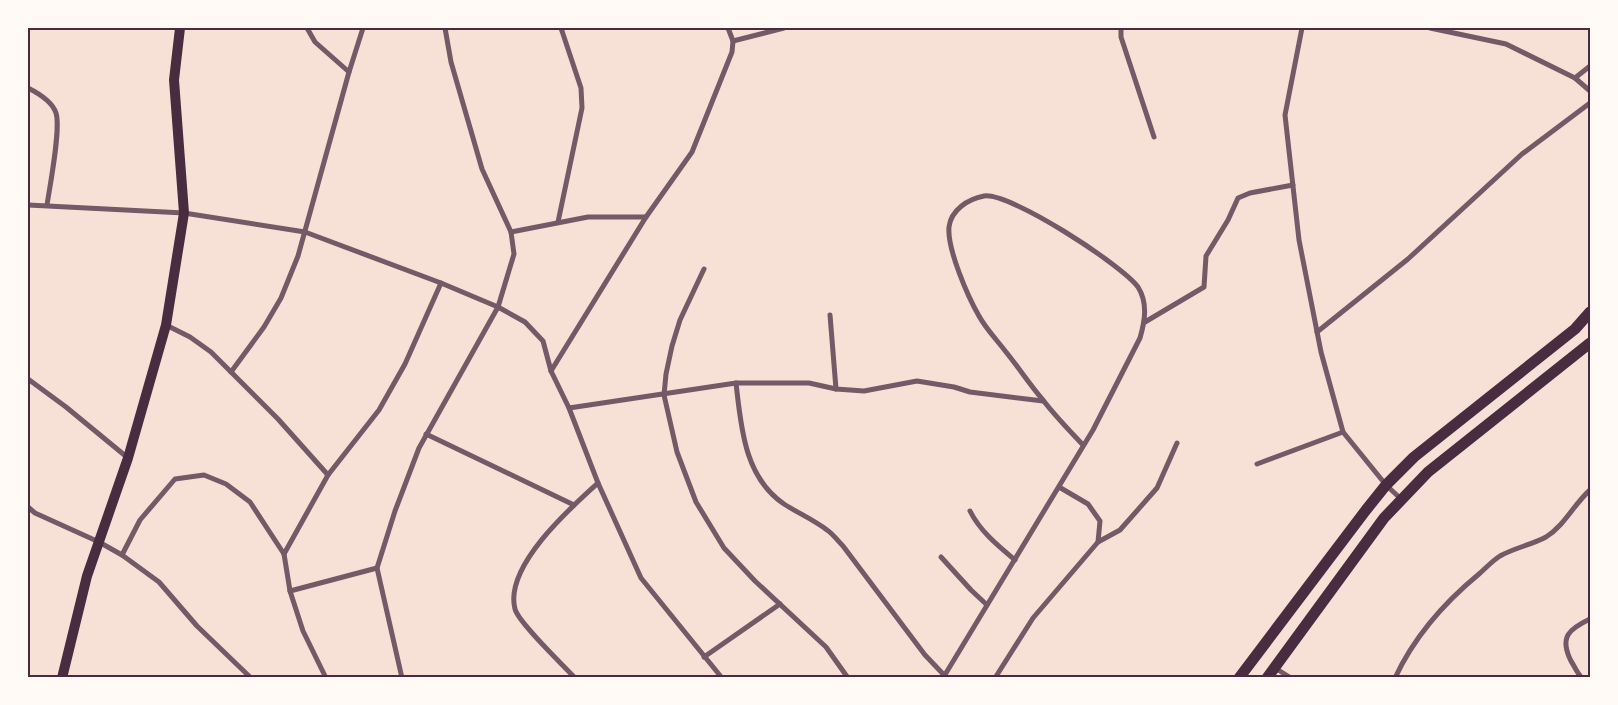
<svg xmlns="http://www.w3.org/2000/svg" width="1618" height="705" viewBox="0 0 1618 705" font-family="'Archivo Narrow',sans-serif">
  <rect width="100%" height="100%" fill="#f7e1d7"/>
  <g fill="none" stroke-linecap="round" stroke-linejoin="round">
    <g stroke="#755966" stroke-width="5">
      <polyline points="307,28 315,42 349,72"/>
      <polyline points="1121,28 1121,37 1154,137"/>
      <polyline points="1302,28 1285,115 1299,240 1321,352 1343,432 1386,485 1401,499"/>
      <polyline points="1430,28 1506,44 1575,78 1590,91"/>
      <polyline points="733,41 784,28"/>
      <polyline points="1575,78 1590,66"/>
      <path d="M28,88C38,93 52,101 56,113C61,129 50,185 47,205"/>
      <polyline points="28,205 184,213 305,232 441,283 498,307 525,322 543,341 551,371 569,408 598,483 641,578 722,678"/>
      <polyline points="558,222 582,108 581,88 561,28"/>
      <polyline points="511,232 588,217 646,217"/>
      <polyline points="704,269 680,320 672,346 666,374 664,395 677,452 696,502 724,548 755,581 826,647 848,678"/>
      <polyline points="830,315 836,389"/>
      <polyline points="1145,322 1204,287 1206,256 1228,220 1238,198 1250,193 1293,185"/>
      <polyline points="166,325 190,337 211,352 278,419 328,475"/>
      <polyline points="1317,332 1408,259 1522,154 1590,103"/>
      <polyline points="551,371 646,217 692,152 732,52 733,41 728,28"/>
      <polyline points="231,372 264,327 281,298 298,256 349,72 363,28"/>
      <polyline points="28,379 66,407 128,458"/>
      <path d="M736,383C741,426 744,477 784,504C798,513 814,520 827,530C833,534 838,541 843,546L925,655L945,676"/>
      <polyline points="569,408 736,383 809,383 836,389 864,391 917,381 954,387 970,392 1043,401"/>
      <polyline points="426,434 574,505"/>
      <polyline points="1257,464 1343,432"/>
      <polyline points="28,507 35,513 99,542 122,555 159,582 197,626 251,678"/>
      <path d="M970,511C980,531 997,545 1015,560"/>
      <polyline points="1098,542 1120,530 1157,488 1177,443"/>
      <polyline points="284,554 328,475 379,410 405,364 441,283"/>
      <polyline points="122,555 140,520 175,479 204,475 226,484 250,502 284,554 290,591 303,631 326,678"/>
      <polyline points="941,557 971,590 987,605"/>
      <polyline points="290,591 377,568"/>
      <polyline points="704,657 780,604"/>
      <polyline points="1275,668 1291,678"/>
      <polyline points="402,678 377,568 395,511 419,448 498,307 514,254 511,232 482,169 451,62 445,28"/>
      <path d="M575,678C563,665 518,622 515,609C504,567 569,509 598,483"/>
      <path d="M943,678L1093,430L1140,338C1145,321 1148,303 1138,287C1122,265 1010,192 984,196C968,199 951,210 949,227C947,249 968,297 979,316C986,329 997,340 1006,352C1019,368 1030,385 1043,400C1055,416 1070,431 1083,445"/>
      <polyline points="995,678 1033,618 1098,542 1100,521 1088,504 1059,487"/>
      <path d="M1395,678C1414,637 1445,602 1479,574C1486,568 1492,561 1500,556C1514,548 1531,545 1546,537C1565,525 1574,504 1590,490"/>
      <path d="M1582,678C1577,673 1575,667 1571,661C1559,637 1569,629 1590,619"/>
    </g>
    <polyline stroke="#4a2c40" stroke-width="10" points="62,678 87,576 128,458 166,325 184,213 174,80 180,28"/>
    <g stroke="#4a2c40" stroke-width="11">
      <polyline points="1239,678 1366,510 1386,485 1414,457 1575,329 1590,312"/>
      <polyline points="1267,678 1384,518 1428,472 1590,343"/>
    </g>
  </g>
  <rect width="1618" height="705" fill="none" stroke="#fffaf5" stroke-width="58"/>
  <rect x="29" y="29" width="1560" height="647" fill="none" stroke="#4a2c40" stroke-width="2"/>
</svg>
